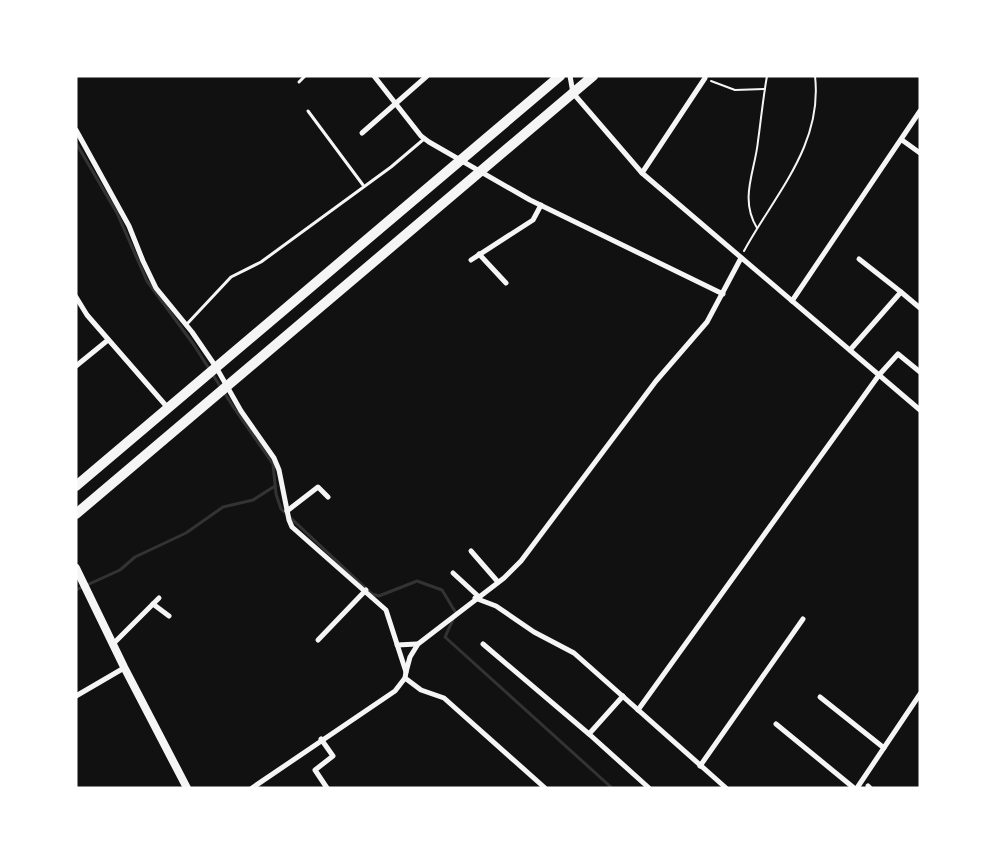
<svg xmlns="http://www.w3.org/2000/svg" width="996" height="864" viewBox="0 0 996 864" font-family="'DM Sans',sans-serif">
  <rect width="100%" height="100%" fill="#111"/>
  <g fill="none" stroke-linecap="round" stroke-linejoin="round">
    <g stroke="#333" stroke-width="3">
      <polyline points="76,143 117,213 147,281 194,345 234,408 273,464 276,494 281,509 372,594 379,596 417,581 442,590 456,613 445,637 612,788"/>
      <polyline points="76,590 120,570 135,557 186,533 223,507 253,500 275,486"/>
    </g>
    <g stroke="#f5f5f5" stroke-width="2">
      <polyline points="711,81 735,90 765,89"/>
      <path d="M757,228C739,198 755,172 758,141C761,120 763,98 767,76"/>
      <path d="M744,251C775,194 823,145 815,76"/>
    </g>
    <g stroke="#f5f5f5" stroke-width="3">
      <polyline points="299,82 305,76"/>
      <polyline points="308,111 363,185"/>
      <polyline points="186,325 231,277 261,262 391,167 424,139"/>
    </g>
    <g stroke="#f5f5f5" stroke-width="5">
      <polyline points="374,76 421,136 429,142 530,200 723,294"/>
      <polyline points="570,76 573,93 642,173 920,410"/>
      <polyline points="76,130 129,226 143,261 156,288 192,332 216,367 241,411 274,458 279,470 289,520 292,527 386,610 406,672 405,678 421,690 444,698 545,788"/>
      <polyline points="362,133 427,76"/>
      <polyline points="902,140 920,153"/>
      <polyline points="642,173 705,78"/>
      <polyline points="479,254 506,283"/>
      <polyline points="859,259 901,292"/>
      <polyline points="471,260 533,220 541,205"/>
      <polyline points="76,297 87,315 168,408"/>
      <polyline points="792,301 920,111"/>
      <polyline points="850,350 901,292 920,308"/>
      <polyline points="76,366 108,340"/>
      <polyline points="287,511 318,487 328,497"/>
      <polyline points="471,551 498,582"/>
      <polyline points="453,573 478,596"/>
      <polyline points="475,598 496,606 534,632 574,653 726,788"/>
      <polyline points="153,604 169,616"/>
      <polyline points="318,640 366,590"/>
      <polyline points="113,644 159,598"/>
      <polyline points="483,644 589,734"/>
      <polyline points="397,645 417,644"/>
      <polyline points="406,672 410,657 418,644 504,578 521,561 656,381 707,322 741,258"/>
      <polyline points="76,696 124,668"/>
      <polyline points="623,696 589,734 649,788"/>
      <polyline points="820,697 884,748"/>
      <polyline points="638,710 879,375 898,354 920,372"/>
      <polyline points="776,724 854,788"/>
      <polyline points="321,739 333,756 315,770 327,788"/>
      <polyline points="700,766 803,619"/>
      <polyline points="868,786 870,788"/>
      <polyline points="252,788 395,691 405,678"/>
      <polyline points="857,788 920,694"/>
    </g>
    <polyline stroke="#f5f5f5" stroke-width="8" points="76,568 124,667 187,788"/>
    <g stroke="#f5f5f5" stroke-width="10">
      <polyline points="76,486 560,76"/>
      <polyline points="76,514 593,76"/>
    </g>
  </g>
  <rect width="996" height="864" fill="none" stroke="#ffffff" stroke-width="155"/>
</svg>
